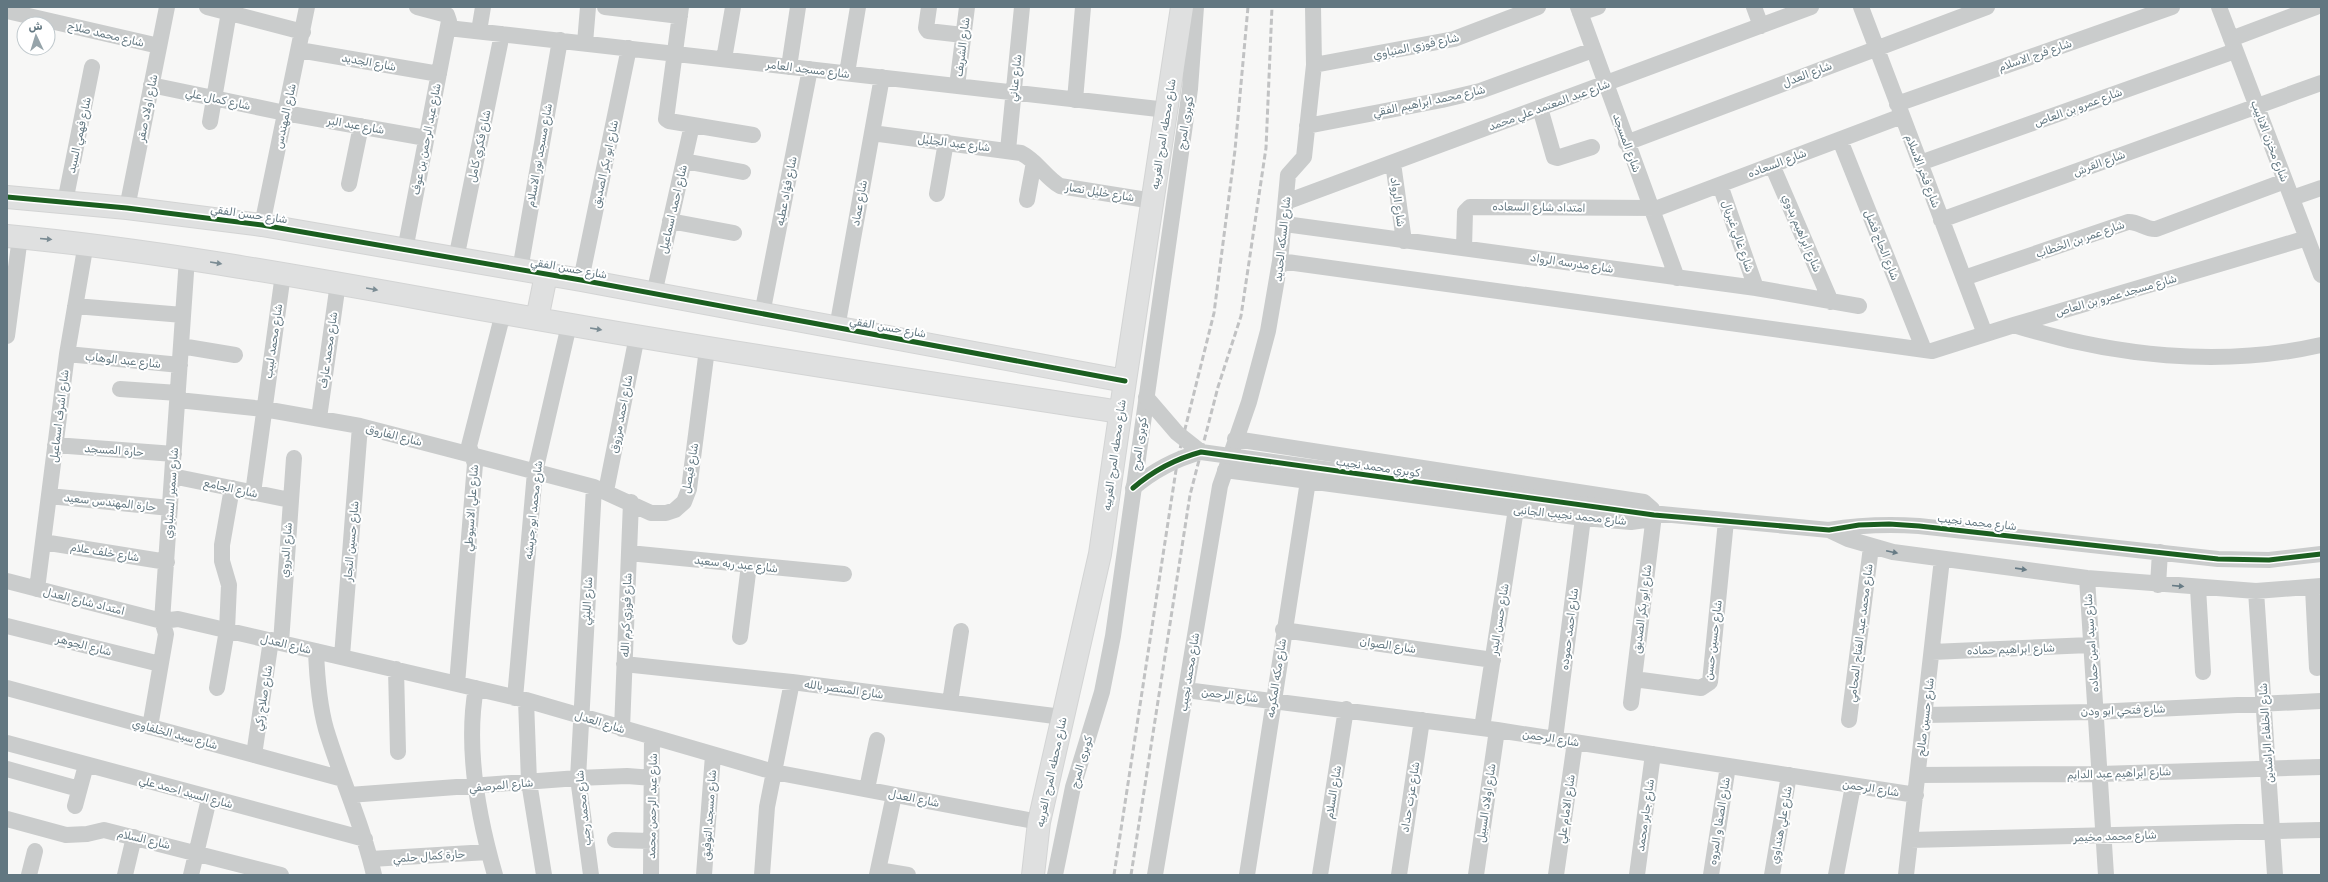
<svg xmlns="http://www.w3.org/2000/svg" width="2328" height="882" viewBox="0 0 2328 882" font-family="Rubik,Vazirmatn,sans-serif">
  <rect width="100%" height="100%" fill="#f7f7f6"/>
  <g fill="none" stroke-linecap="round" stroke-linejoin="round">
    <g stroke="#d3d4d4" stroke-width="24">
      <path id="secondary" d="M7 197 127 208 262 225 581 280 1125 381
        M7 236C197 254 384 293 572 325 754 357 937 384 1120 412
        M537 319 546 275
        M1033 875 1039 822 1100 554 1125 381 1182 7"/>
    </g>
    <path stroke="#cacccc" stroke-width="16" d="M207 7 303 32
      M605 7 680 16
      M681 7 666 119 669 121 753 135
      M929 7 926 28 928 31 963 35
      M1578 7 1677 278
      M1754 7 1761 26
      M1861 7 1985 334
      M2219 7 2321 275
      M7 11 159 46
      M1580 13 1598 7
      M448 28 1167 110
      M479 31 483 7
      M2231 39 2316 7
      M585 43 588 7
      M299 50 439 74
      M724 59 733 7
      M1314 65 1454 39 1538 7
      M789 67 798 7
      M847 73 858 7
      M151 85 285 113 426 138
      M957 86 967 7
      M1075 100 1083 7
      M1897 104 2172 7
      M1540 108 1554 157 1557 158 1592 147
      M210 122 229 12
      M1307 126 1442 100 1480 91 1593 50
      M872 133 1021 153C1037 161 1045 177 1060 186L1153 201
      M1840 140 1924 350
      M1626 143 1987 7
      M1008 150 1022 7
      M684 161 743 172
      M1393 163 1404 241
      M1920 163 2235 51
      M1772 165 1831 302
      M349 184 361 126
      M1720 185 1756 288
      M937 194 946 142
      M2292 198 2321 188
      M1027 200 1034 162
      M65 202 92 67
      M1286 202 1811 7
      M127 208 167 7
      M1941 220 2321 83
      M670 221 734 233
      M1285 224 1756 288 1859 306
      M262 225 307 7
      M1464 248 1465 212 1470 207 1658 208 1902 116
      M405 250 449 21 447 15 417 7
      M456 259 502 34
      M1280 261 1932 351 2014 325 2307 238
      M520 270 560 40
      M1964 278 2128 222C2138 221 2146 230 2156 229L2285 181
      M581 280 629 48
      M654 294 692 125
      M75 306 183 315
      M762 314 810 69
      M2014 325C2112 356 2220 368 2321 345
      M837 328 882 77
      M7 336 20 237
      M181 346 235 355
      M67 354 180 365
      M120 389 178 393
      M178 400 264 409 360 426 594 487 651 513H666L675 510 684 502 689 489 707 349
      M319 418 338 283
      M1235 439 1644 502 1652 509 1654 515 1631 703
      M55 445 174 454
      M1225 470 1583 518 1631 522 1645 520
      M172 476 290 500
      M606 491 637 336
      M253 493 283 274
      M49 496 170 508
      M1630 511 1829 530C1859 525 1888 524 1919 526L2218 559 2269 560 2321 554
      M1829 530 1848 539 1893 552 2087 578 2256 591 2321 586
      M43 542 167 562
      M629 553 844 574
      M2087 578 2106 875
      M7 581 162 621 178 619 526 700 774 772 1039 822
      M2158 585 2160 552
      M2198 588 2203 672
      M2313 588 2317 668
      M37 589 67 354 86 243
      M2256 591 2275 875
      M7 626 160 664
      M1283 630 1493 660
      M740 637 749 565
      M281 643 294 458
      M316 651C317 677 319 704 326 729 341 779 363 825 374 875
      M1932 652 2090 645
      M342 656 360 426
      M624 664 792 682 1062 717
      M396 669 398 752
      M1634 679 1701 688 1710 682 1726 521
      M457 684 475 464 469 446 503 313
      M7 688 343 779
      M217 688 227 630 229 585 222 561V545L232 488
      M476 688C465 749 478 816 495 875
      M1186 690 1497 730 1916 795
      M515 698 535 472 569 325
      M526 700 529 782 544 875
      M950 702 961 631
      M1925 715 2095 712 2321 701
      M1849 720 1871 547
      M150 727 166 634 162 621 187 258
      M1482 728 1516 509
      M622 729 631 502
      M1555 739 1583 518
      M7 743 365 839
      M254 755 271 640
      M7 769 79 789
      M1918 775 2100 774 2321 767
      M867 789 877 740
      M349 795 578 778 627 776 653 778
      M75 806 86 765
      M7 819 66 835 87 834 104 830 281 875
      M615 840 651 841
      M1910 840 2321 830
      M371 859 488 852
      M878 870 908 875
      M29 875 35 851
      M125 875 134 837
      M191 875 209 799
      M591 875 578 778 594 487
      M651 875 652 738
      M704 875 713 755
      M762 875 767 807 792 682
      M877 875 894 795
      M1055 875 1073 787 1102 692 1113 636 1190 89 1196 7
      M1155 875 1220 486 1249 402 1268 331 1280 261 1288 175 1304 157 1314 65 1313 7
      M1247 875 1308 481
      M1320 875 1346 709
      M1399 875 1422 720
      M1476 875 1497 730
      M1556 875 1575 742
      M1637 875 1653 754
      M1711 875 1728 766
      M1772 875 1789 775
      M1836 875 1853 786
      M1906 875 1942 559"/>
    <use href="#secondary" stroke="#dfe0e0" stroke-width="22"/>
    <path stroke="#c1c2c3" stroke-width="3" stroke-dasharray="6 3" stroke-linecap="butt" d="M1114 875 1178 457 1214 313 1235 150 1248 7
      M1131 875 1190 495 1218 387 1241 316 1266 148 1272 7"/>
    <path stroke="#cacccc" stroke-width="16" d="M1146 397 1177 433 1201 452
      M1133 488C1154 470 1175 459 1201 452L1630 511"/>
    <g stroke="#fff" stroke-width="8">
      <path id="cycleway" d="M7 197 127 208 262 225 581 280 1125 381
        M1133 488C1154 470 1175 459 1201 452L1654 515 1829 530 1859 525 1889 524 1919 526 2218 559 2269 560 2321 554"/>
    </g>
    <use href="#cycleway" stroke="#1b5e20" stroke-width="5"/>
  </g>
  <defs><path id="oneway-solid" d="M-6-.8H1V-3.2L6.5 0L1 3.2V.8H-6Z"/></defs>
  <g fill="#7b8c94">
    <use href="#oneway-solid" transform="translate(46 239) rotate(5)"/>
    <use href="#oneway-solid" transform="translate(216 263) rotate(9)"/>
    <use href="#oneway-solid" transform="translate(372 289) rotate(10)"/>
    <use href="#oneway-solid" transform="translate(596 329) rotate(9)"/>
  </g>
  <g fill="#677b85">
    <use href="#oneway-solid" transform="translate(1892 552) rotate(12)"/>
    <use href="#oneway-solid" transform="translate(2021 569) rotate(8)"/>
    <use href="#oneway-solid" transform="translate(2178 586) rotate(5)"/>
  </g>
  <g text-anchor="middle" stroke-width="4" stroke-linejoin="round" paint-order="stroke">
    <g font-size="11" fill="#627781" stroke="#fff">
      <text transform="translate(106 34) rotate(13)" y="4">شارع محمد صلاح</text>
      <text transform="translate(1416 46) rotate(-12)" y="4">شارع فوزي المنياوي</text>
      <text transform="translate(962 47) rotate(-83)" y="4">شارع الشريف</text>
      <text transform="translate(2035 55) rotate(-19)" y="4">شارع فرج الاسلام</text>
      <text transform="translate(369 62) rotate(10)" y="4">شارع الجديد</text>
      <text transform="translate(808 69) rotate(7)" y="4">شارع مسجد العامر</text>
      <text transform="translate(1807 74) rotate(-21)" y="4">شارع العدل</text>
      <text transform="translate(1015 78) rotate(-84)" y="4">شارع عناني</text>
      <text transform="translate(218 99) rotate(12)" y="4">شارع كمال علي</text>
      <text transform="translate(1429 101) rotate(-12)" y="4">شارع محمد ابراهيم الفقي</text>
      <text transform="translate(1549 105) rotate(-20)" y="4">شارع عبد المعتمد علي محمد</text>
      <text transform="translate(2078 107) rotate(-20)" y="4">شارع عمرو بن العاص</text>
      <text transform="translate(147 108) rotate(-79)" y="4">شارع اولاد صقر</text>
      <text transform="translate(285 116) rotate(-78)" y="4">شارع المهندس</text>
      <text transform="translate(1185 123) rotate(-81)" y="4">كوبرى المرج</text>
      <text transform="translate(356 125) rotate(10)" y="4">شارع عبد البر</text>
      <text transform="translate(1163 134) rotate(-81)" y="4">شارع محطه المرج الغربيه</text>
      <text transform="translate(79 135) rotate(-78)" y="4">شارع فهمي السيد</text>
      <text transform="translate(426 139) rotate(-79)" y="4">شارع عبد الرحمن بن عوف</text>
      <text transform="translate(2270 141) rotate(69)" y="4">شارع مخزن الانابيب</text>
      <text transform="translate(954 143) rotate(7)" y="4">شارع عبد الجليل</text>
      <text transform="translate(1627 143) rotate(70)" y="4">شارع المسجد</text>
      <text transform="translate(479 146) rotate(-78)" y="4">شارع فكري كامل</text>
      <text transform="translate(539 155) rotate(-80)" y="4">شارع مسجد نور الاسلام</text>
      <text transform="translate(1777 163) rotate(-21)" y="4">شارع السعاده</text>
      <text transform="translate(2099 163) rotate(-20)" y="4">شارع القرش</text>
      <text transform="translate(605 164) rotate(-78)" y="4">شارع ابو بكر الصديق</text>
      <text transform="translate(1923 171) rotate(69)" y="4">شارع فخر الاسلام</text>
      <text transform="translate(786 191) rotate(-79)" y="4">شارع فؤاد عطيه</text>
      <text transform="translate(1100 192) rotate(9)" y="4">شارع خليل نصار</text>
      <text transform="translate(1398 202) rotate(82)" y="4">شارع الرواد</text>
      <text transform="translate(859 203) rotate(-80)" y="4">شارع عماد</text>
      <text transform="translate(1539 207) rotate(1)" y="4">امتداد شارع السعاده</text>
      <text transform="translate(673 209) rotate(-77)" y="4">شارع احمد اسماعيل</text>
      <text transform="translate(249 214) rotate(8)" y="4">شارع حسن الفقي</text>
      <text transform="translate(1802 233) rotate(67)" y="4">شارع ابراهيم بدوي</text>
      <text transform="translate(1738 236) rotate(71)" y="4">شارع غالي غبريال</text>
      <text transform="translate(1282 239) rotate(-84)" y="4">شارع السكه الحديد</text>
      <text transform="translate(2080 239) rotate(-19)" y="4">شارع عمر بن الخطاب</text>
      <text transform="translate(1882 245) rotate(68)" y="4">شارع الحاج فضل</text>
      <text transform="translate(1572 263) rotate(8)" y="4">شارع مدرسه الرواد</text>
      <text transform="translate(569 268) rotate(10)" y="4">شارع حسن الفقي</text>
      <text transform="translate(2116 295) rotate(-16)" y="4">شارع مسجد عمرو بن العاص</text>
      <text transform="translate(888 327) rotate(10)" y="4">شارع حسن الفقي</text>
      <text transform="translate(273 341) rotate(-82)" y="4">شارع محمد لبيب</text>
      <text transform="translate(328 350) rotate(-82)" y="4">شارع محمد عارف</text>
      <text transform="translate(123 360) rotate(6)" y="4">شارع عبد الوهاب</text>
      <text transform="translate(621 414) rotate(-79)" y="4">شارع احمد مرزوق</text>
      <text transform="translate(59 416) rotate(-83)" y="4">شارع اشرف اسماعيل</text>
      <text transform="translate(394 435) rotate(14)" y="4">شارع الفاروق</text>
      <text transform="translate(1139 444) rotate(-82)" y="4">كوبرى المرج</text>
      <text transform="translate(114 450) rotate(4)" y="4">حارة المسجد</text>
      <text transform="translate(1114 455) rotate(-82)" y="4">شارع محطه المرج الغربيه</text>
      <text transform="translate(1378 467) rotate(8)" y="4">كوبري محمد نجيب</text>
      <text transform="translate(690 468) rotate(-80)" y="4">شارع فيصل</text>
      <text transform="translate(231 488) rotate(12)" y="4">شارع الجامع</text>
      <text transform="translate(171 493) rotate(-86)" y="4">شارع سمير السنباوي</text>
      <text transform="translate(110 502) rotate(6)" y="4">حارة المهندس سعيد</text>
      <text transform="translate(471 508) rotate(-86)" y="4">شارع علي الاسيوطي</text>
      <text transform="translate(533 510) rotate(-84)" y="4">شارع محمد ابو جريشه</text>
      <text transform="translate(1570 515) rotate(6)" y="4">شارع محمد نجيب الجانبى</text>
      <text transform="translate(1977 522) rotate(6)" y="4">شارع محمد نجيب</text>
      <text transform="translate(351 541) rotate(-85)" y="4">شارع حسين النجار</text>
      <text transform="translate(286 550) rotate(-86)" y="4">شارع الدروي</text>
      <text transform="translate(105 552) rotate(9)" y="4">شارع خلف علام</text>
      <text transform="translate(736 564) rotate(6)" y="4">شارع عبد ربه سعيد</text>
      <text transform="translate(84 601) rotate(14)" y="4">امتداد شارع العدل</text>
      <text transform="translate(587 601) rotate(-87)" y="4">شارع الليثي</text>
      <text transform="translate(1642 609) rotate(-83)" y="4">شارع ابو بكر الصديق</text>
      <text transform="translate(626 615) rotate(-88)" y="4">شارع فوزي كرم الله</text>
      <text transform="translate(1499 619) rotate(-81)" y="4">شارع حسن البدر</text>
      <text transform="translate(1569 629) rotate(-83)" y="4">شارع احمد حموده</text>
      <text transform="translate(1860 633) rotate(-83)" y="4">شارع محمد عبد الفتاح المحامي</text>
      <text transform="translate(1713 640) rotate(-83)" y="4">شارع حسين حسن</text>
      <text transform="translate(2091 643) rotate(-94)" y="4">شارع سيد امين حماده</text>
      <text transform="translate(286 644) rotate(13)" y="4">شارع العدل</text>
      <text transform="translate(84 645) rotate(14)" y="4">شارع الجوهر</text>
      <text transform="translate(1388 645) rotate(8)" y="4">شارع الصوان</text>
      <text transform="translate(2011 649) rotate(-2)" y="4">شارع ابراهيم حماده</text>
      <text transform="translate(1189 672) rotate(-81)" y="4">شارع محمد نجيب</text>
      <text transform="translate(1276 678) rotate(-81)" y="4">شارع مكه المكرمه</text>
      <text transform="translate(844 689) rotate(8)" y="4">شارع المنتصر بالله</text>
      <text transform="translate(1230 695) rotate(7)" y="4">شارع الرحمن</text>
      <text transform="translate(263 698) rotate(-81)" y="4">شارع صلاح زكي</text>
      <text transform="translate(2123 710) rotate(-2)" y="4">شارع فتحي ابو ودن</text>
      <text transform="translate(1925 717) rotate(-83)" y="4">شارع حسين صالح</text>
      <text transform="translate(600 722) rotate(17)" y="4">شارع العدل</text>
      <text transform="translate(2266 733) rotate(-94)" y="4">شارع الخلفاء الراشدين</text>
      <text transform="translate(175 734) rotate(15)" y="4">شارع سيد الخلفاوي</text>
      <text transform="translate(1551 738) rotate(9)" y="4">شارع الرحمن</text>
      <text transform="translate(1081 762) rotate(-74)" y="4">كوبرى المرج</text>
      <text transform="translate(1051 772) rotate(-78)" y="4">شارع محطه المرج الغربيه</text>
      <text transform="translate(2119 773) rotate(-2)" y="4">شارع ابراهيم عبد الدايم</text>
      <text transform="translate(501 785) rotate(-5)" y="4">شارع المرصفي</text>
      <text transform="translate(1871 788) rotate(9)" y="4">شارع الرحمن</text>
      <text transform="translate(186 792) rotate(15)" y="4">شارع السيد احمد علي</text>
      <text transform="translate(1333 792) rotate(-81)" y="4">شارع السلام</text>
      <text transform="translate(1410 797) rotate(-81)" y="4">شارع عزت حداد</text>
      <text transform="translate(914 798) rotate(11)" y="4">شارع العدل</text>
      <text transform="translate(1486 803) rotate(-82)" y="4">شارع اولاد السبيل</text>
      <text transform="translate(652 806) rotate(-89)" y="4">شارع عبد الرحمن محمد</text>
      <text transform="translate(583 808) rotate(-96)" y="4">شارع محمد رجب</text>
      <text transform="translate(1566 809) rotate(-82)" y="4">شارع الامام علي</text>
      <text transform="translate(709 815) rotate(-86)" y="4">شارع مسجد التوفيق</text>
      <text transform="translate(1645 815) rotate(-82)" y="4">شارع جابر محمد</text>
      <text transform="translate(1719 821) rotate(-81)" y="4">شارع الصفا و المروه</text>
      <text transform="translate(1781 825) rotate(-80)" y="4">شارع علي هنداوي</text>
      <text transform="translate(2115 836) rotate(-2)" y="4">شارع محمد مخيمر</text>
      <text transform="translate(144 839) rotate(13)" y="4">شارع السلام</text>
      <text transform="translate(429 856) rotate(-4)" y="4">حارة كمال حلمي</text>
    </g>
  </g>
  <rect width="2328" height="882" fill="none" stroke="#627781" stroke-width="16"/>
  <g transform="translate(36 36) rotate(356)"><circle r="19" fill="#ffffff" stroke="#c0c9cd"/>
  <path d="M0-3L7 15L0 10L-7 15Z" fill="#96a4aa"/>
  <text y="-6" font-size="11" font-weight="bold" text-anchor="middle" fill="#627781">ش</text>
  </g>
</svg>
